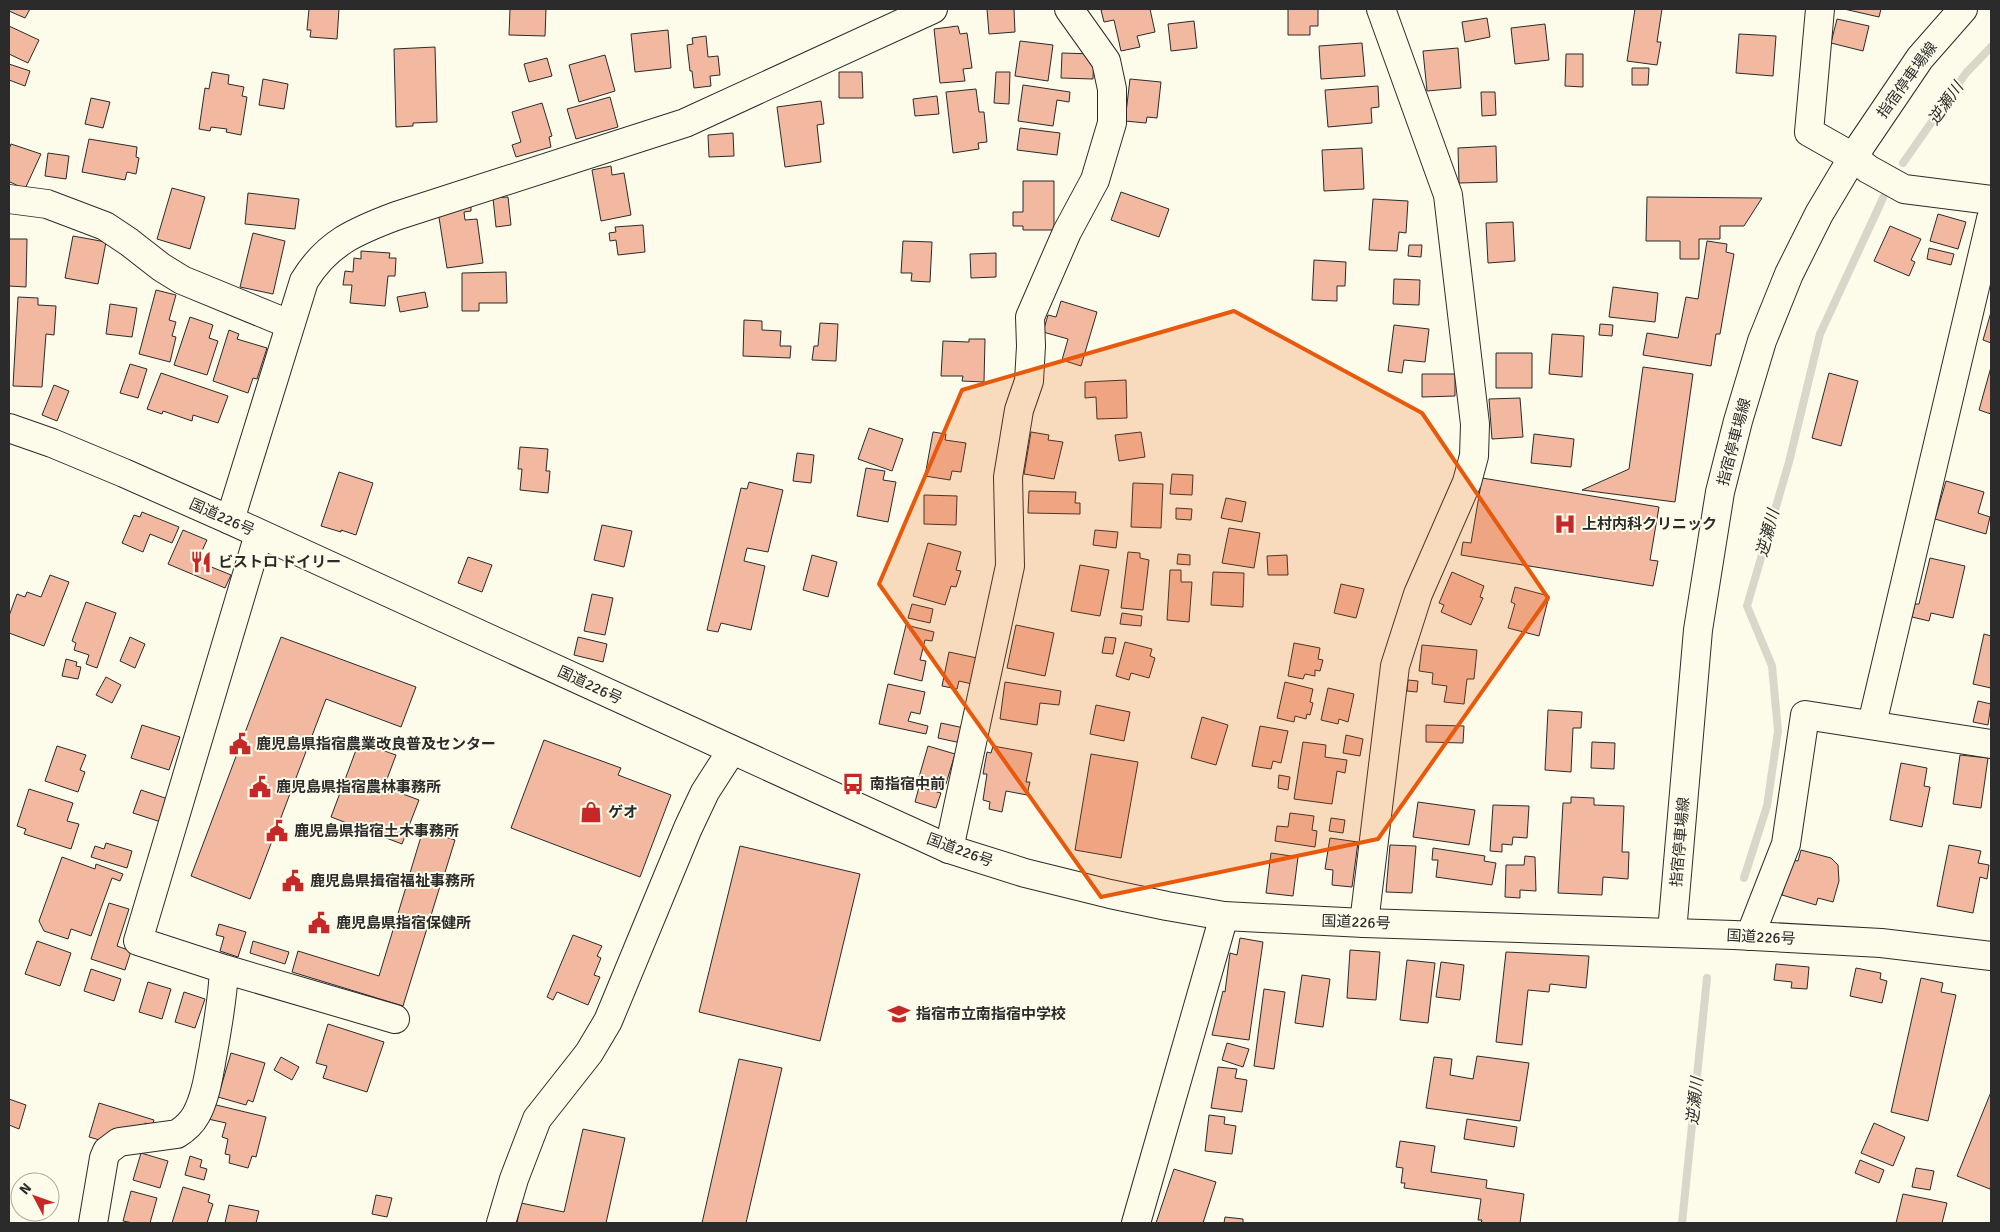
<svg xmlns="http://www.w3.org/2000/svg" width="2000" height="1232" viewBox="0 0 2000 1232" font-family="Signika,'Noto Sans JP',sans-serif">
  <rect width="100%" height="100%" fill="#fdfbea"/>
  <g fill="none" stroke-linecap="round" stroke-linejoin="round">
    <path stroke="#d8d7c9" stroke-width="8" d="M1903 163 1966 73 1991 47
      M1744 878 1767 806 1778 731 1772 666 1747 606 1789 462 1820 334 1883 198
      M1682 1223 1707 978"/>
  </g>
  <path fill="#f2b8a0" stroke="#2b2b2b" d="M9 9H30L25 18 9 11Z
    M309 9H339L337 39 310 37 311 30H307Z
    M510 9H546L545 36 509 35Z
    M987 9H1014L1015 32 989 34Z
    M1105 9H1150L1155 32 1137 36 1140 47 1121 51 1114 20 1104 22 1101 10Z
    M1288 9H1318V26H1310V35H1288Z
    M1635 9H1662L1657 42H1661L1657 65 1627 61Z
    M1844 9H1881L1879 17Z
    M1487 18 1490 37 1465 42 1462 22Z
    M1837 19 1869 26 1863 51 1831 43Z
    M1194 21 1197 48 1171 51 1168 24Z
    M1545 24 1549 60 1515 64 1511 28Z
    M9 26 39 40 28 63 9 54Z
    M958 26 960 34 967 33 972 68 963 69 965 81 940 83 934 29Z
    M668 30 671 68 635 72 631 34Z
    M1739 34 1776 36 1773 76 1736 73Z
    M706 36 708 57 718 56 720 75 710 76 711 86 694 88 692 71H690L687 45 693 44 692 38Z
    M1020 41 1053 45 1048 81 1015 76Z
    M1362 43 1365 76 1321 79 1319 46Z
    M435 47 437 122 413 123V126L396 127 394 49Z
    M1458 48 1461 88 1427 91 1423 51Z
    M1062 53 1094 54 1093 79 1061 78Z
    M1566 54H1583V87L1565 86Z
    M605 55 615 91 579 102 569 65Z
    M547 58 552 76 529 82 524 64Z
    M9 64 30 71 25 86 9 80Z
    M1632 68H1649L1648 85H1632Z
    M212 72 229 75 228 84 244 87 242 96 247 97 241 135 226 132 227 129 211 127 210 131 199 129 205 88 209 89Z
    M839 72H862L863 98H839Z
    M996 72H1010L1009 104 994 103Z
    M263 79 288 84 284 109 259 105Z
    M1130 79 1161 82 1157 118 1147 117 1146 123 1125 121Z
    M1023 85 1070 92 1069 102 1057 100 1053 126 1018 121Z
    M1378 86 1379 107 1371 108 1372 123 1328 127 1325 90Z
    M976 89 979 112H984L987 142 978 143 979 149 953 153 946 92Z
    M1481 92H1495L1496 115 1482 116Z
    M937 96 939 114 915 116 913 99Z
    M610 97 618 127 576 139 567 109Z
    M91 98 110 102 103 128 85 124Z
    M821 101 824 124 817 125 821 162 785 167 777 107Z
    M542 103 552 136 549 137 551 147 516 157 512 145 521 142 512 112Z
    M1020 128 1060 133 1057 155 1017 150Z
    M733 133 734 156 709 157 708 135Z
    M89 139 137 147 136 157 139 158 136 174 127 172 125 180 82 172Z
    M11 144 41 154 25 189 10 182 9 185V149Z
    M1496 146 1497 182 1459 183 1458 148Z
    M1362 148 1364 189 1324 191 1322 150Z
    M48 153 69 156 66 179 45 176Z
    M611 166 612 175 624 173 631 215 601 221 592 170Z
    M1023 181H1054V230H1023V226H1013V212H1023Z
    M172 188 205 197 190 249 157 239Z
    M1121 192 1169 209 1159 237 1111 220Z
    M248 193 299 199 295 229 245 224Z
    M508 197 511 225 496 227 493 198Z
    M1647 197 1762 198 1744 226H1720V239H1699V259H1680V241H1646Z
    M1373 199 1408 201 1406 233 1399 232 1397 251 1369 250Z
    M471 206V211L464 212 465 220 477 219 483 263 447 268 438 211Z
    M1938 214 1966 222 1958 249 1930 241Z
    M1513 222 1515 261 1488 263 1486 223Z
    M643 225 645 252 618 255 616 240 610 241 609 233 616 232 615 227Z
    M1890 226 1921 239 1911 260 1915 262 1909 276 1874 261Z
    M253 233 285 241 273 294 240 287Z
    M73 236 106 242 98 284 65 278Z
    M9 239H27L26 287 9 286Z
    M903 241 932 242 930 282 911 281 912 273H901Z
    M1707 241 1727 244 1726 252 1734 254 1720 334H1716L1711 366 1643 355 1647 333 1678 338 1686 297 1698 299Z
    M1409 245H1422L1421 257 1408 256Z
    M1929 248 1954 254 1951 265 1927 259Z
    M361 251 390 253 389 258H396L395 276H388L385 306 350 303 352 285H343L345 271 353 272 354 258 361 259Z
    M996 253V277L971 278 970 254Z
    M1314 260 1346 262 1345 286H1337V301L1312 300Z
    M506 272 507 303H479V311H462V273Z
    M1394 279 1420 280 1419 305 1393 304Z
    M1613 287 1658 293 1655 322 1609 317Z
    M156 290 176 295 169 320 176 322 172 336 176 337 170 362 139 354Z
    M425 292 428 307 400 312 397 297Z
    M18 297 38 298V305L56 306 54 335 46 334 42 387 13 386Z
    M1061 301 1097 312 1081 366 1062 360 1068 339 1043 332 1048 315 1056 317Z
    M110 304 137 308 132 337 106 334Z
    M1991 312V343L1983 340Z
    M190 317 213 325 209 338 218 341 207 375 174 365Z
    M744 320 762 321V330L781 331 780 346H791L790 358 743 356Z
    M820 323 838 324 836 361 812 360 814 346H818Z
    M1600 324 1613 325 1612 336 1599 335Z
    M1394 325 1429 329 1425 362 1404 360 1402 373 1388 371Z
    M229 330 239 334 237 339 267 348 257 379 253 378 248 393 213 381Z
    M1552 334 1584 336 1582 377 1549 374Z
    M969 339H985L984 382 962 381 963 376H941L943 341 969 342Z
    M1496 353H1532V388H1496Z
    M130 364 147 369 138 398 120 393Z
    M1643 367 1693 374 1675 502 1582 490 1629 469Z
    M1991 367V414L1979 410Z
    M161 373 228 396 218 423 193 415 192 421 163 411 162 414 147 409Z
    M1829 373 1858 381 1841 446 1812 438Z
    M1422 374H1455V396L1422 397Z
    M1126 380 1127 418 1097 419 1096 397 1085 398V382Z
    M54 385 69 391 57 421 42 415Z
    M1520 398 1523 437 1492 439 1489 399Z
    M869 428 903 439 892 471 858 459Z
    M933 432 946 434 945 440 966 443 961 472 952 471 950 480 925 476Z
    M1031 432 1049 435 1048 440 1063 442 1054 479 1024 474Z
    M1141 432 1145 457 1119 461 1115 435Z
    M1534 434 1574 439 1571 467 1531 463Z
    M520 447 548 449 546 471H550L548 493 520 490 522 469H518Z
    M797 453 814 455 811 483 793 481Z
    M866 468 885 471 883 480 896 482 888 522 857 516Z
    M339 472 373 483 356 535 341 530V532L321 526Z
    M1172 474 1193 475 1192 495 1170 494Z
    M1482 478 1659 507 1650 560 1658 561 1653 586 1461 555 1463 542 1471 543Z
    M1946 481 1984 492 1978 513 1990 517 1986 534 1935 519Z
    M749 482 783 490 768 552 747 548 744 561 765 566 751 630 721 623 718 632 707 630 741 488 747 489Z
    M1133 483 1163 484 1161 528 1131 527Z
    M1029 491 1076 492 1075 503H1080V514L1028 513Z
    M924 495 957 496 956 525 924 524Z
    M1226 498 1246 502 1242 522 1221 518Z
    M1176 508 1192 509 1191 520 1176 519Z
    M142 512 179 527 172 543 150 534 143 552 122 543 134 515 140 517Z
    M602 525 632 531 624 567 594 560Z
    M1229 528 1260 533 1254 568 1222 563Z
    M183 530 207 540 201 553 195 551 192 559 231 575 225 588 168 564Z
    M1095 530 1118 532 1116 548 1093 545Z
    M928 543 961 552 956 570 961 571 956 587 951 586 945 605 913 596Z
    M1128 552 1140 553V558L1149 560 1143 610 1121 608Z
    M1178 554 1190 555V565L1177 564Z
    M812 555 837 562 828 597 803 590Z
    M1287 555 1288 575H1268L1267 556Z
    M468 557 492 565 482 592 458 583Z
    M1930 558 1965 566 1953 618 1931 613 1929 621 1912 617 1915 604H1919Z
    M1080 565 1109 570 1100 616 1071 611Z
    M1170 570H1181V582H1192L1189 622 1167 620Z
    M1213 572 1244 573 1243 607 1211 605Z
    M1452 572 1484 586 1480 597 1483 598 1471 625 1441 612 1444 605 1439 603Z
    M50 575 69 582 44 646 9 633V616L17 594 25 597 27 592 41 597Z
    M1341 584 1364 589 1356 618 1334 613Z
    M1515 587 1549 596 1539 636 1508 628 1515 604 1511 602Z
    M592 594 613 598 605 635 584 631Z
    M86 602 116 613 97 668 86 664 89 655 74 650 76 643 72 641Z
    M912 604 933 609 930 623 908 618Z
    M1122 613 1142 616 1141 626 1120 624Z
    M906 625 934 632 932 641 925 640 920 660 926 661 922 681 894 674Z
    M1016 625 1054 633 1045 676 1007 668Z
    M1984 634 1991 636V688L1973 684Z
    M130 637 145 644 135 668 120 661Z
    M281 637 416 687 401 727 326 699 250 899 191 876Z
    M578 637 607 644 603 662 574 655Z
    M1105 637 1116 638 1113 654 1102 653Z
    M1125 642 1152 649 1150 656 1155 658 1149 678 1131 673 1129 680 1116 676Z
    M1294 643 1320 648 1318 659 1323 660 1320 671 1315 670V676L1305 674 1303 679 1288 676Z
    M1422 645 1477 650 1474 679H1467L1464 704 1444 702 1447 686 1432 684 1433 673 1419 671Z
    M949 652 977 658 972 684 959 681 957 689 942 686Z
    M66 659 77 662 76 666 81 667 78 679 62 676Z
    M106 677 121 685 112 703 96 695Z
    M1408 680 1418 681 1417 692 1407 691Z
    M1005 682 1061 691 1059 705 1040 703 1037 725 1000 719Z
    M1285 682 1313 689 1310 702 1313 703 1310 715 1307 714 1306 719 1295 716 1294 722 1277 718Z
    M888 684 925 692 920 714 911 712 908 721 928 726 926 734 879 724Z
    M1328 688 1354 694 1348 722 1339 719 1338 724 1321 720Z
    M1978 701 1991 704 1988 725 1973 722Z
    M1096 705 1130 712 1124 741 1090 734Z
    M1548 710 1582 712 1581 728H1573L1571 772 1545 770Z
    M1202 717 1228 725 1216 765 1191 758Z
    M941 723 964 728 961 743 938 738Z
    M142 725 180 737 169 770 131 758Z
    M1426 725 1464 726 1463 743 1426 742Z
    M1260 726 1288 731 1281 763 1273 761 1271 769 1252 766Z
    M1346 735 1363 739 1360 756 1343 753Z
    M544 740 621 768 618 775 671 795 640 877 511 828Z
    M359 742 396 755 384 787 419 800 402 844 331 817Z
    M1303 742 1326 745 1325 757 1347 760 1345 773 1337 771 1332 804 1294 799Z
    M1592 742 1615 743 1614 769 1591 768Z
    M57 746 86 755 80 770 85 772 78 792 45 781Z
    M928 746 955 754 946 784 919 777Z
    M993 746 1032 753 1026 782H1030L1027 795 1006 791 1002 812 989 809 990 802 983 800 987 774H983L987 752 991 753Z
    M1091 754 1138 762 1121 858 1075 850Z
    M1960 755 1988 758 1981 808 1953 804Z
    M1901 763 1927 768 1924 786 1930 787 1922 827 1890 820Z
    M1279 775 1290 777 1288 790 1278 788Z
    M919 787 941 793 936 808 915 802Z
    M29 789 73 803 67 821 79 824 71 849 24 834 26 829 17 826Z
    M141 790 168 799 161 822 133 813Z
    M1571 797 1594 798V805L1624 806 1622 852H1629L1628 879 1603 877 1602 895 1558 893 1563 803H1571Z
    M1418 802 1475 810 1469 845 1413 837Z
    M1493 805 1529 806 1527 838 1513 837 1512 845 1502 844V852L1490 851Z
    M1290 813 1314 816 1312 830 1317 831 1315 847 1275 841 1277 826 1288 827Z
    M1331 818 1345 820 1343 833 1329 831Z
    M423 830 455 840 442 882 410 873Z
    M1330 838 1358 842 1352 887 1332 885 1333 870 1325 869Z
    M106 843 132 851 127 868 91 857 95 846 104 849Z
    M1390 845 1416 846 1412 893 1386 892Z
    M1949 845 1981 851 1978 863 1989 865 1987 879 1980 877 1973 913 1937 906Z
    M740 846 860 874 820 1041 699 1012Z
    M1433 848 1485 856 1484 861 1496 863 1492 885 1436 877 1438 860H1432Z
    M1801 850 1831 858 1838 865 1839 881 1833 902 1818 898 1816 905 1782 895 1792 860 1798 861Z
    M1271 853 1298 857 1293 896 1266 893Z
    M1525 856 1535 857 1536 891 1520 890V898L1505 897 1506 865H1524Z
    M62 857 95 869 96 864 123 874 120 881 112 878 91 936 71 929 68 939 44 931 39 921Z
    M410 874 441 883 403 1006 292 972 298 951 379 976Z
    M109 903 129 909 117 946 131 951 125 970 91 959Z
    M219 924 246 932 238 957 220 951 224 937 216 935Z
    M573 935 602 946 597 956 601 958 594 975 600 977 588 1005 557 992 553 1000 547 997Z
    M1240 938 1263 942 1249 1040 1212 1035 1223 991 1225 992 1230 953 1237 955Z
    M37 941 71 953 60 986 25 974Z
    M253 941 289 952 285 964 250 953Z
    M1350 950 1380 952 1376 1000 1347 998Z
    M1506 952 1589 956 1586 988 1550 984 1549 992 1528 990 1522 1045 1496 1042Z
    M1407 960 1435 963 1428 1023 1400 1020Z
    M1441 962 1464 965 1460 1000 1436 997Z
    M1776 964 1809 967 1807 989 1791 988 1792 982 1774 980Z
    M1856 968 1881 973 1880 979 1887 981 1882 1003 1850 996Z
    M91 969 121 979 114 1001 84 991Z
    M1302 975 1330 979 1323 1027 1295 1023Z
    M1921 978 1943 983 1941 992 1956 995 1928 1121 1891 1112Z
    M148 982 171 989 162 1019 139 1012Z
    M1264 989 1285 992 1274 1069 1254 1066Z
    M184 992 205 999 195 1028 175 1022Z
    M328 1024 384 1042 367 1092 323 1078 327 1066 316 1063Z
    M1227 1043 1249 1049 1243 1067 1222 1060Z
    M231 1053 265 1063 253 1102 248 1100 246 1105 218 1097Z
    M1477 1056 1529 1063 1520 1121 1426 1108 1434 1057 1452 1059 1450 1075 1473 1079Z
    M281 1057 299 1067 292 1080 274 1070Z
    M739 1059 782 1068 746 1223H702Z
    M1218 1067 1237 1069 1235 1078 1247 1080 1242 1112 1211 1108Z
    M1991 1092V1185L1990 1189 1957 1176Z
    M9 1099 26 1105 19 1129 9 1125Z
    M99 1103 154 1120 152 1126 145 1123 144 1128 103 1141 89 1137Z
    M212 1104 266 1117 256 1157 252 1156 248 1168 229 1163 230 1155 225 1154 228 1139 222 1137 226 1123 208 1119Z
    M1209 1115 1225 1117 1224 1124 1236 1126 1232 1154 1205 1151Z
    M1467 1119 1517 1127 1514 1147 1464 1139Z
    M1874 1123 1905 1137 1893 1166 1861 1153Z
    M583 1129 625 1138 606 1223H517L521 1203 564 1212Z
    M1400 1141 1435 1146 1431 1172 1487 1180 1486 1188 1524 1194 1520 1223H1481L1482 1220H1478L1481 1199 1404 1188 1405 1183H1401L1403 1168 1396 1167Z
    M141 1153 168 1161 160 1188 133 1180Z
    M190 1156 202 1160 200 1167 207 1169 204 1180 185 1175Z
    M1860 1160 1884 1170 1879 1183 1855 1173Z
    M1916 1168 1934 1171 1930 1190 1912 1187Z
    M1174 1169 1216 1182 1203 1223H1156Z
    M183 1187 210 1195 208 1202 213 1204 207 1223H172Z
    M131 1191 157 1198 150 1223H133L123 1221Z
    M1903 1194 1947 1203 1942 1223H1896Z
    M376 1195 392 1198 387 1217 372 1214Z
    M229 1205 259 1211 256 1223H225Z
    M1225 1217 1243 1219V1223H1224Z"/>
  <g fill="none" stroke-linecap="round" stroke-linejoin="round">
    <g stroke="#2b2b2b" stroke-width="30">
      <path id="minor" d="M1820 9 1809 132 1853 157 1868 169 1904 189 1991 200
        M9 199 47 204 105 226 129 242 161 267 182 280 289 324
        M230 520 304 281C327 243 356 231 396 216L685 123 933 9
        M1872 724 1991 219
        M949 849 1010 566 1008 477 1019 410 1029 381 1031 346 1030 317 1067 232 1095 180 1112 123V89L1106 61 1069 9
        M1364 923 1395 666 1418 594 1467 482 1474 456 1475 424 1448 195 1381 9
        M1750 936 1786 844 1805 715 1991 744
        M224 969 395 1019
        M93 1223 104 1158 107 1151 119 1142 177 1134C185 1129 191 1124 196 1115 206 1097 209 1073 213 1052 218 1024 223 997 224 969L138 941 259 534
        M501 1223 514 1179 537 1119 589 1053 608 1021 688 828 705 792 732 750
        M1136 1223 1224 916"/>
    </g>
    <g stroke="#2b2b2b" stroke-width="30">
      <path id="major" d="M1672 932 1698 630 1720 492 1738 421 1762 341 1789 274 1819 214 1853 157 1920 58 1963 9"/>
    </g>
    <g stroke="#2b2b2b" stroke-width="30">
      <path id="highway" d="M9 428 52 443 124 473 230 520 949 849 1025 873 1110 894 1167 906 1224 916 1364 923 1734 935 1881 943 1991 956"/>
    </g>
    <use href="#minor" stroke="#fdfbea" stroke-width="28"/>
    <use href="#major" stroke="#fdfbea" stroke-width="28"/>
    <use href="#highway" stroke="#fdfbea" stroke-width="28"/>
  </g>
  <path fill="#e8590c" fill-opacity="0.2" stroke="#e8590c" stroke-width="4" stroke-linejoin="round" d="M1234 311 1422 413 1548 598 1378 839 1101 897 879 584 962 390Z"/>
  <defs>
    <g id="hospital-bare" transform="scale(1.725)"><path d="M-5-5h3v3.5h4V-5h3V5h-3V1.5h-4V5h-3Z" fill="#c62828" stroke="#fdfbea" stroke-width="2.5" paint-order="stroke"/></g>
    <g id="restaurant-bare" transform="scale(1.725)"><path d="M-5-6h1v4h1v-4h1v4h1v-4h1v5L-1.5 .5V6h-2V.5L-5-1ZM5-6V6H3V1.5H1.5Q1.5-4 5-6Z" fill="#c62828" stroke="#fdfbea" stroke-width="2.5" paint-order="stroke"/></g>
    <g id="civic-bare" transform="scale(1.725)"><path d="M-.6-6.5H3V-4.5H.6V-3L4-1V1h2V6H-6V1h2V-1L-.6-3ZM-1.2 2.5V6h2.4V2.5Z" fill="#c62828" stroke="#fdfbea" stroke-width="2.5" paint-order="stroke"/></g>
    <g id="bus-bare" transform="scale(1.725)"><path d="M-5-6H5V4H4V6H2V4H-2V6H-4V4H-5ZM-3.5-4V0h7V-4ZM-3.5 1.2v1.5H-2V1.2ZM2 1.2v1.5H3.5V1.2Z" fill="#c62828" stroke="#fdfbea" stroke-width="2.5" paint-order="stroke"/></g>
    <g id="shop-bare" transform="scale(1.725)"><path d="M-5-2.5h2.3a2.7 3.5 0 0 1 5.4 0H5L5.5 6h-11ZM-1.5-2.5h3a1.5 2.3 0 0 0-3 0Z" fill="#c62828" stroke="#fdfbea" stroke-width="2.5" paint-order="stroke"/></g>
    <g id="school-bare" transform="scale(1.725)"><path d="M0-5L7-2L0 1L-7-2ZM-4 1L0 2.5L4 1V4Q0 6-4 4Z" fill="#c62828" stroke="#fdfbea" stroke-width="2.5" paint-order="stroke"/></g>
  </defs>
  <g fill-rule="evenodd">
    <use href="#hospital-bare" x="1565" y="524"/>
    <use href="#restaurant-bare" x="201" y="562"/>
    <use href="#civic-bare" x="240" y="744"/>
    <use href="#bus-bare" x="853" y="784"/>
    <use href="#civic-bare" x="260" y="787"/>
    <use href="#shop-bare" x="591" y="812"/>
    <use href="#civic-bare" x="277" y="831"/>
    <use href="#civic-bare" x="293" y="881"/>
    <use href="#civic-bare" x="319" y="923"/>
    <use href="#school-bare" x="899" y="1014"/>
  </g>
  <g text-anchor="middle" stroke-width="4" stroke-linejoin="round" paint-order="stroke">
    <g font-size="15" fill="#2b2b2b" stroke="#fdfbea">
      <text transform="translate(1907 80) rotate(-54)" y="5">指宿停車場線</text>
      <text transform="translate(1734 442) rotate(-75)" y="5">指宿停車場線</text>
      <text transform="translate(222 517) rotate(24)" y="5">国道226号</text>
      <text transform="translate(590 685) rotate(25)" y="5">国道226号</text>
      <text transform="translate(1680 842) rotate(-85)" y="5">指宿停車場線</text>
      <text transform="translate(960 850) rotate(20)" y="5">国道226号</text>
      <text transform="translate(1356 922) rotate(2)" y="5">国道226号</text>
      <text transform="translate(1761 937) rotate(3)" y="5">国道226号</text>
    </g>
    <g font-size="15" font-weight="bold" fill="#2b2b2b" stroke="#fdfbea" text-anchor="start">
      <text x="1582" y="529">上村内科クリニック</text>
      <text x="218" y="567">ビストロ ドイリー</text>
      <text x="256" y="749">鹿児島県指宿農業改良普及センター</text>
      <text x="870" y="789">南指宿中前</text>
      <text x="276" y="792">鹿児島県指宿農林事務所</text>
      <text x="608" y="817">ゲオ</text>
      <text x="294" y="836">鹿児島県指宿土木事務所</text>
      <text x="310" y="886">鹿児島県揖宿福祉事務所</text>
      <text x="336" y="928">鹿児島県指宿保健所</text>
      <text x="916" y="1019">指宿市立南指宿中学校</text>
    </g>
    <g font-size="16" font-style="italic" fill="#2b2b2b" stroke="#fdfbea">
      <text transform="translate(1945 103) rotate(-55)" y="6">逆瀬川</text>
      <text transform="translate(1767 533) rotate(-75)" y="6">逆瀬川</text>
      <text transform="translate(1694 1101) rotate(-84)" y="6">逆瀬川</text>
    </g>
  </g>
  <rect width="2000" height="1232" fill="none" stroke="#2b2b2b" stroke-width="20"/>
  <g transform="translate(35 1197) rotate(311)"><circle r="24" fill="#fdfbea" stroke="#a9a89e"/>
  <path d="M0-4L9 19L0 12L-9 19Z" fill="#c62828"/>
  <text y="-8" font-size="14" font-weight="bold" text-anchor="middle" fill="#2b2b2b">N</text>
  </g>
</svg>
